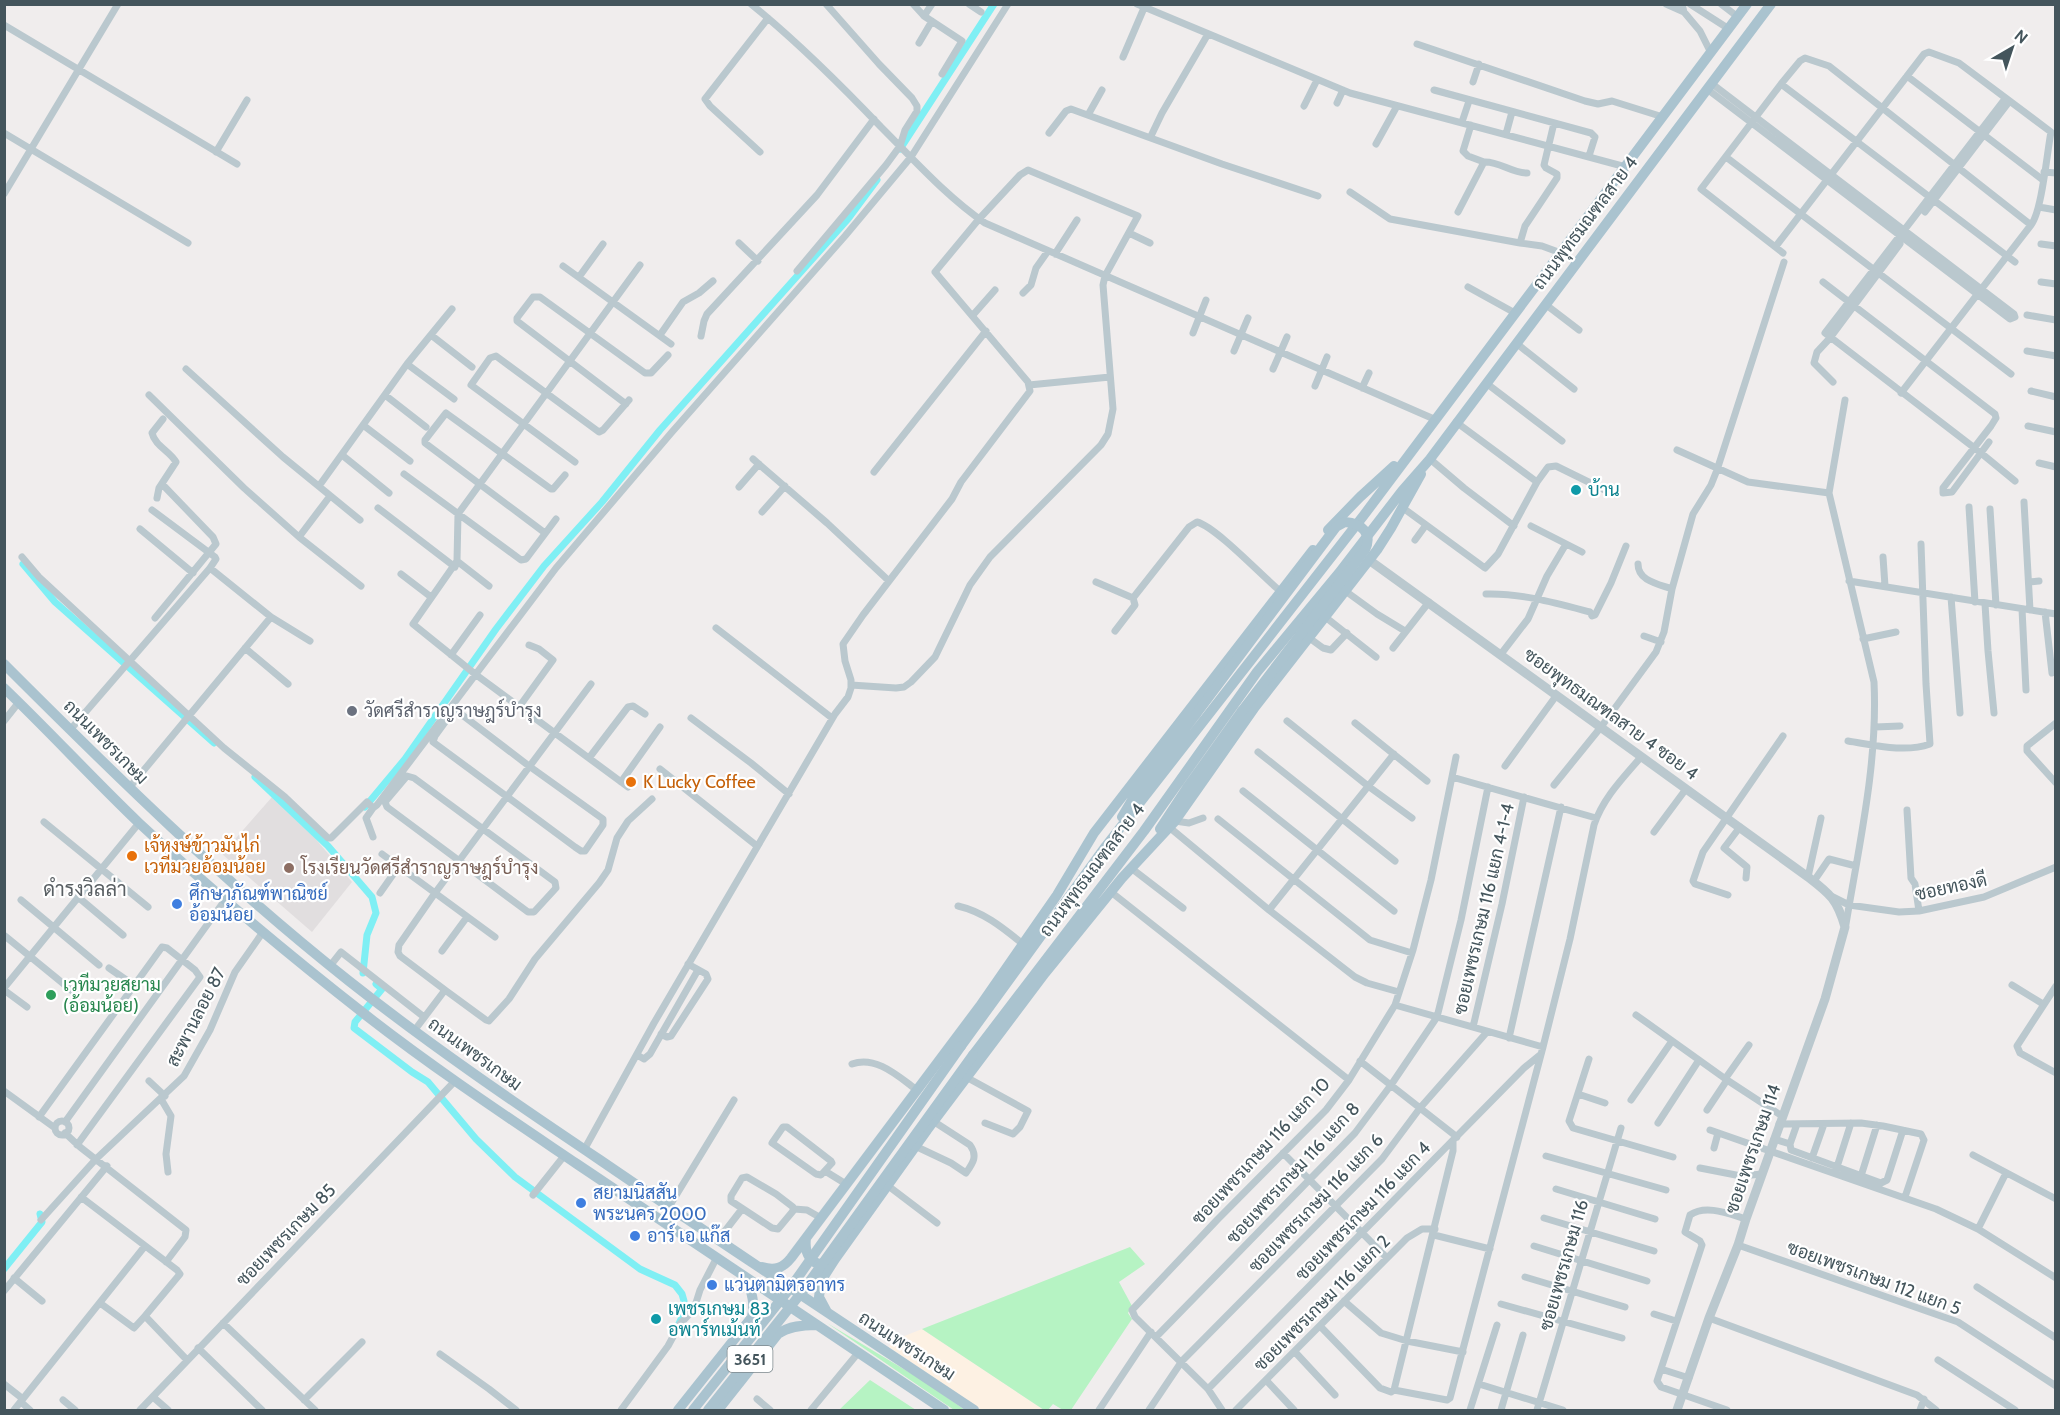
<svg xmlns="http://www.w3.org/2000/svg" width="2060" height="1415" viewBox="0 0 2060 1415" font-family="Cabin,Sarabun,sans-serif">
  <rect width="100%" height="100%" fill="#f0eded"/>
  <path fill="#fdf1e3" d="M922 1329 1044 1410H982L889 1347 892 1341Z"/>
  <path fill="#e1dedf" d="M272 797 314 837 352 882 312 932 222 854Z"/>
  <path fill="#b6f3c3" d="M1130 1247 1145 1264 1119 1282 1132 1306 1128 1313 1132 1319 1071 1410H1063L1053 1404 1048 1410H1044L922 1329Z
    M827 1323 922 1380 965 1410H954Z
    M870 1380 916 1410H839Z"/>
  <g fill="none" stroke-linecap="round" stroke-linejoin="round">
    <path stroke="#7feff4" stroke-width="7" d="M900 149 994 4
      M23 564 55 602 214 743
      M255 777 328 846 372 897 376 913 367 935 363 973
      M365 807 405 759 496 629 544 566 602 502 660 430 848 219 877 180
      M376 984 382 989 355 1022 354 1028 412 1072 428 1082 476 1139 515 1177 640 1269 675 1285 682 1294 684 1301 682 1317 678 1326
      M4 1269 42 1222 40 1214"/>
    <path stroke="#bac8ce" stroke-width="7" d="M751 4C798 42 840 84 881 127 914 160 947 197 985 223L1434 419
      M913 4 924 16 962 41 942 74
      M969 4 981 12
      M1137 4 1350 93 1626 167
      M1666 4 1684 12
      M1682 4 1684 12 1700 31 1711 53
      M1690 4 1729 29
      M1721 4 1738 17
      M924 16 932 4
      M4 25 237 164
      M919 43 932 21
      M1417 44 1585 101 1598 104 1612 101 1663 117
      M1123 57 1144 8
      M1907 76 2043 180
      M1473 82 1479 64
      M1781 84 2015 262
      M1707 89 2010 319 2015 317 2014 314 1711 83
      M1434 90 1591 133 1595 137 1589 156
      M2005 99 1825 333 1981 453 2015 481
      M1337 103 1343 90
      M1304 106 1317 80
      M1088 115 1102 90
      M1462 122 1469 101
      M1554 123 1544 165 1546 168 1557 174V178L1525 226 1520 243 1542 246 1561 253
      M4 133 188 243
      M1049 133 1066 111 1071 109 1222 164 1318 196
      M1506 134 1512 112
      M1151 136 1162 113 1208 34
      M1376 144 1397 106
      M216 152 247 100
      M760 152 710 106 705 99 768 18
      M1726 157 2011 374
      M1484 162C1499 161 1511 173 1527 173
      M2044 172 2056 173
      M1350 192 1390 219 1520 243
      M4 194 118 4
      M2039 207 2056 210
      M1458 212 1484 162 1468 156 1463 151 1471 125
      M1925 212 2009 102
      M1129 233 1150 243
      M739 243 758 261
      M2041 244 2056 246
      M1776 246 1924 54 1929 52 1959 63 2051 132C2047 152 2042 211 2031 225
      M1783 253 1701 189 1781 84 1800 61 1805 58 1829 66 2031 225 1901 393
      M1055 254 1077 220
      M563 266 671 344
      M797 271 886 165 900 146 905 130 917 111V106L912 98 879 64 826 4
      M579 277 603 244
      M1823 282 1995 414 1996 418 1991 426 1943 488V493L1952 492 1989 442
      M2041 282 2056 284
      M1468 287 1515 313
      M1023 293 1031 285 1036 268 1048 251
      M1545 304 1579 330
      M973 315 995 290
      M2027 315 2056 320
      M1193 333 1206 300
      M431 335 472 367
      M660 335 683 302 699 293 713 281
      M701 336 704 321 707 314 817 195 874 119
      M1516 343 1574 389
      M1234 351 1248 318
      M2027 351 2056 356
      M407 364 454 399
      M186 369 283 457 360 520
      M1273 369 1287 337
      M1833 382 1814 363 1817 352 1830 338 1900 244
      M1486 383 1562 441
      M1029 385 1110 377
      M1315 386 1327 357
      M1362 388 1369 373
      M2031 391 2056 397
      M149 395 244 488 299 537 361 586
      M385 395 426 427
      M1845 400 1829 493 1874 682C1878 763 1859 845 1846 924
      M626 404 517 321V318L533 297H540L645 373H651L668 355
      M1456 422 1537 482 1548 467 1556 466 1613 494
      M363 425 410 461
      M2028 426 2056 432
      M1677 450 1748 482 1829 493
      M342 455 389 493
      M753 459 827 523 889 581
      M1430 459 1464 488 1514 526
      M575 462 471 385 490 358 496 356 599 432 603 430 629 400
      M2039 463 2056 467
      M874 472 986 331
      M404 474 521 560 526 559 556 519
      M319 486 407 364 452 309
      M739 487 759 464
      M157 498 159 488 176 462C170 451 155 446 152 433L163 419
      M2024 502 2030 610
      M1969 507 1975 602
      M378 508 455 567
      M1403 508 1485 568 1498 554 1537 482
      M1990 509 1996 605
      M152 510 215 557 216 559 210 568 271 617 310 641
      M762 512 785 486
      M1531 526 1582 552
      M140 529 193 573
      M545 533 425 443V440L446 413 551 489H553L565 475
      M299 537 330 496
      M1415 540 1426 525
      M22 557 39 577 224 748 285 797 328 838H331L367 802 373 808 377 805 556 568 672 432 845 236 911 157 1008 4
      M1883 557 1885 586
      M457 561 489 586
      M1638 564C1638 581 1658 584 1672 589
      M401 574 431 597
      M1849 581 2056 614
      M1096 582 1133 598 1189 527 1197 522C1216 527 1262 576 1280 591
      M2029 582 2039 581
      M1344 590 1377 614 1405 631
      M1486 594C1521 593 1556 603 1590 612L1592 616 1595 615 1611 583 1626 546
      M1951 597 1960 713
      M1985 604 1988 651 1994 713
      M2022 609 2026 690
      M2045 612 2052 673
      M1324 616 1376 657
      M155 618 216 544 213 537 162 484
      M716 628 832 718
      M1115 631 1135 605 1133 598
      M1644 636 1661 642
      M1308 637 1323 648 1331 650 1347 633
      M1863 639 1896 632
      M245 648 288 684
      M1393 648 1429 602
      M1501 654 1528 619 1547 576 1566 544
      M451 655 480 615
      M519 707 553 660 539 649 529 645
      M454 710 457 711 529 766 603 819V825L585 851H581L575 847 433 742 435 736Z
      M691 718 751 763 789 794
      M4 721 19 702
      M1287 721 1368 786 1412 818
      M1355 723 1427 781
      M2056 723 2027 746V751L2056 783
      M1875 727 1900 726
      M70 730 210 568
      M1848 741C1874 745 1905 753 1930 744L1926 684 1921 544
      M1258 752 1395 861
      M589 758 628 707 633 706 645 714
      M1505 766 1556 696
      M660 769 757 846
      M407 776 414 778 555 882 556 888 534 912H528L387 807 385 802Z
      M1452 777 1596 818
      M621 782 660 727
      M1554 785 1601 727 1656 652 1664 632 1672 589 1693 514 1711 485 1717 470 1784 262
      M628 787 475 674 413 624 457 561 458 514 640 265
      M129 788 271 617
      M1243 791 1394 911
      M1907 810 1911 878 1915 884 1919 911
      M1218 819 1370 940 1412 953
      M1175 821 1189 823 1203 818
      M44 822 148 907
      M1169 827 1269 910 1355 977 1367 983 1399 992
      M1740 827 1724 848 1747 867 1746 878
      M1654 832 1686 789
      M373 837 366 818 373 808
      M382 854 495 937
      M1131 868 1183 908
      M1808 877 1821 818
      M1814 881 1829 859 1856 866
      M1111 892 1349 1080
      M380 893 399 866
      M1728 895 1695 884 1693 881 1703 852 1783 736
      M78 897 123 935
      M1833 897 1849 905 1899 912 1919 911 1984 897 2056 867
      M21 900 99 965
      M958 906C984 912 1003 928 1023 944
      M1269 910 1394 754
      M5 936 76 994
      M442 951 467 917
      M330 966 341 952 424 1017
      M109 968 135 986
      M2012 985 2043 1004
      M2056 986 2017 1046 2020 1053 2056 1073
      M4 988 139 823
      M4 990 27 1007
      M445 990 486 1020 489 1021 509 999 535 959 599 883 608 870 617 838 628 821 652 799
      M1395 1005 1543 1047
      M1636 1015 1727 1080
      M1473 1027 1502 904 1524 797
      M414 1031 445 990 400 956 398 952 399 945 435 893 591 684
      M661 1034 667 1037 671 1036 708 979 706 974 688 964
      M1509 1038 1561 807
      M637 1055 644 1059 650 1054 698 970
      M1589 1059 1569 1121 1573 1128 1673 1157
      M1360 1061 1457 1137
      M852 1064C876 1055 899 1077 917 1090
      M966 1077 1028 1111 1020 1127 1013 1134 985 1123
      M1725 1079 1749 1045
      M149 1081 165 1096
      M4 1091 55 1128
      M1578 1094 1605 1103
      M161 1099 171 1116 166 1154 168 1172
      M1631 1100 1672 1041
      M1707 1110 1727 1080 1782 1116
      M39 1117 162 947 167 948 195 970 200 977 77 1145
      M55 1128a7 7 0 1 1 14 0a7 7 0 1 1-14 0Z
      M65 1122 225 900
      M1658 1123 1699 1060
      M1779 1124 1861 1123 1883 1126 1921 1134 1924 1140 1905 1197
      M1797 1124 1790 1144 1791 1150 1881 1183 1887 1180 1903 1130
      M783 1127H787L831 1161 832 1163 821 1175 816 1174 772 1143Z
      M1710 1130 1936 1209 1978 1229 2056 1278
      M65 1133 80 1147 186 1230 185 1237 166 1262
      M1774 1139 1790 1144
      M915 1146 951 1163 966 1173C973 1163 978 1156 970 1145L933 1121
      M1714 1148 1718 1133
      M584 1150 654 1023 835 714 848 697 851 688V680L845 661 843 644 863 615 952 499 961 482 1030 391 1028 382 935 272 979 219 1020 175 1028 170 1138 216 1105 276 1103 285 1113 409 1108 434 1101 445 990 557 970 585 935 657 911 682 904 687 896 688 851 685
      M1283 1153 1387 1258
      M1973 1155 2056 1199
      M1546 1156 1666 1190
      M1812 1158 1824 1124
      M1700 1168 1741 1176 1762 1174
      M1836 1170 1851 1123
      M825 1171 846 1184
      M1861 1176 1877 1125
      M747 1177 776 1194 793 1207V1211L778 1229 772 1228 731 1201V1196L742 1178Z
      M887 1185 937 1223
      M1556 1189 1655 1219
      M533 1195 564 1156
      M81 1197 177 1270 180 1274 145 1316 134 1328 100 1303
      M669 1207 734 1100
      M794 1209 807 1210 821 1218
      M1544 1218 1654 1251
      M41 1220 96 1159 184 1076 210 1030 235 972 263 932
      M1978 1229 2006 1173
      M1434 1235 1490 1249
      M718 1240 742 1209
      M1738 1245 1958 1322 2056 1386
      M1534 1246 1647 1281
      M1525 1277 1625 1307
      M14 1278 42 1301
      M1977 1287 2056 1338
      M4 1291 107 1166
      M1344 1301 1381 1333 1407 1341 1463 1352
      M1501 1304 1622 1338
      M1654 1314 1676 1321
      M145 1316 187 1360
      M1709 1318 1917 1395 1936 1410
      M223 1323 315 1410
      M1320 1326 1380 1388 1391 1392 1394 1390 1447 1400 1450 1398 1543 1047 1570 939 1594 825C1603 798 1623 778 1641 757
      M1156 1337 1355 1133 1391 1085 1437 1017 1461 920 1488 787
      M198 1348 262 1410
      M1295 1352 1335 1395
      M440 1354 489 1389 516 1410
      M1938 1360 2015 1410
      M1661 1369 1689 1378
      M1266 1380 1294 1410
      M4 1384 23 1399
      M1479 1384 1563 1410
      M1208 1389 1524 1068 1540 1055
      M1394 1390 1453 1151V1141
      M153 1397 168 1410
      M757 1399 770 1410
      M63 1400 75 1410
      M304 1400 362 1342
      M21 1402 30 1410
      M14 1410 145 1246
      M140 1410 455 1081
      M621 1410 668 1346 680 1324 694 1309 700 1290 716 1259
      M811 1410 858 1353
      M1099 1410 1151 1332
      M1149 1410 1182 1361 1382 1159 1420 1108 1487 1032
      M1222 1410 1208 1389 1135 1317 1132 1310 1217 1220 1326 1110 1349 1080 1395 1005 1413 950 1431 880 1456 757
      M1236 1410 1407 1238 1422 1229H1435
      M1470 1410 1497 1325
      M1501 1410 1523 1335
      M1537 1410 1621 1128
      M1727 1410 1661 1387 1657 1381 1702 1245 1700 1241 1685 1232 1690 1215C1706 1204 1729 1214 1746 1219
      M1920 1410 1924 1399"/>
    <path stroke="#bac8ce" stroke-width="9" d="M1369 560 1808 877C1830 894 1837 899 1845 927L1825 999 1746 1219 1738 1245 1709 1318 1677 1410"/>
    <path stroke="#aac3cf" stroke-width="10" d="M1328 530 1360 497 1394 466
      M4 664C115 775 226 884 349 981 430 1045 515 1103 600 1160 724 1245 850 1327 974 1410
      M4 688C50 732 93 779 139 823 212 891 289 955 367 1016 435 1069 506 1116 577 1164 699 1247 822 1328 944 1410
      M1122 817 1138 790 1196 714
      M1160 829 1187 788 1242 711
      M961 1046 1106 846 1364 515 1747 4
      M973 1055 1144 831 1257 672 1339 573 1402 491 1430 459 1771 4
      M806 1238C804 1253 811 1268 829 1263
      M762 1267C775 1271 783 1268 791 1258L980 1006 1057 895 1094 833 1313 550
      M827 1312 819 1297 821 1281 835 1259 927 1130 1045 973 1122 878 1175 821 1255 707 1377 550 1391 528 1421 474
      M678 1410 752 1317C755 1303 752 1293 747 1280
      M718 1410 778 1334C789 1326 803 1325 817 1325"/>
    <path stroke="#aac3cf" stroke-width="10" d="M1196 714 1336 527 1345 522C1361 523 1373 533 1365 550L1242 711
      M693 1410 791 1287 961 1046
      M708 1410 802 1292 973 1055"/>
  </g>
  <g fill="#0f9aa8" stroke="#fff" stroke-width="2">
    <circle cx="1576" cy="490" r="6"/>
    <circle cx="656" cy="1319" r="6"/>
  </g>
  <circle fill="#6b7280" stroke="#fff" stroke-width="2" cx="352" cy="711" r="6"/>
  <g fill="#e8710a" stroke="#fff" stroke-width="2">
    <circle cx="631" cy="782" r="6"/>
    <circle cx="132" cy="856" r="6"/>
  </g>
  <circle fill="#8d6e63" stroke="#fff" stroke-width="2" cx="289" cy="868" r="6"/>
  <g fill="#3f7fe0" stroke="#fff" stroke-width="2">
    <circle cx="177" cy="904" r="6"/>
    <circle cx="581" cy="1203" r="6"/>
    <circle cx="635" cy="1236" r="6"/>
    <circle cx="712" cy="1285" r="6"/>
  </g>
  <circle fill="#2e9e5b" stroke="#fff" stroke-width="2" cx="51" cy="995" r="6"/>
  <g text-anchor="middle" stroke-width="4.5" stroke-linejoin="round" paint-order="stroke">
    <rect fill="#fff" stroke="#7c888d" stroke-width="1.5" x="727.5" y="1346" width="45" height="26" rx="4.5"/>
    <g font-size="16" font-weight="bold" fill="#44555c">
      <text x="750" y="1365">3651</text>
    </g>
    <g font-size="18" fill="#44555c" stroke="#fff">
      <text transform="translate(1585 223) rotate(-53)" y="6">ถนนพุทธมณฑลสาย 4</text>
      <text transform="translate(1611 714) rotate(36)" y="6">ซอยพุทธมณฑลสาย 4 ซอย 4</text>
      <text transform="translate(106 742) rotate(45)" y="6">ถนนเพชรเกษม</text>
      <text transform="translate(1092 870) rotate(-53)" y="6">ถนนพุทธมณฑลสาย 4</text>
      <text transform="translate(1951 887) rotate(-12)" y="6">ซอยทองดี</text>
      <text transform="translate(1484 909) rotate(-77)" y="6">ซอยเพชรเกษม 116 แยก 4-1-4</text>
      <text transform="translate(196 1017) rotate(-63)" y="6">สะพานลอย 87</text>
      <text transform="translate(475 1054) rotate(36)" y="6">ถนนเพชรเกษม</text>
      <text transform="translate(1753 1149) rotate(-71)" y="6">ซอยเพชรเกษม 114</text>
      <text transform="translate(1261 1151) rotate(-47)" y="6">ซอยเพชรเกษม 116 แยก 10</text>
      <text transform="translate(1293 1173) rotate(-47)" y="6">ซอยเพชรเกษม 116 แยก 8</text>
      <text transform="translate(1316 1203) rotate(-46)" y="6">ซอยเพชรเกษม 116 แยก 6</text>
      <text transform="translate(1363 1211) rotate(-46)" y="6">ซอยเพชรเกษม 116 แยก 4</text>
      <text transform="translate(286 1235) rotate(-46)" y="6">ซอยเพชรเกษม 85</text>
      <text transform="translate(1564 1265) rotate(-74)" y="6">ซอยเพชรเกษม 116</text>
      <text transform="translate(1874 1278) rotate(20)" y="6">ซอยเพชรเกษม 112 แยก 5</text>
      <text transform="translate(1322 1303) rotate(-45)" y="6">ซอยเพชรเกษม 116 แยก 2</text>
      <text transform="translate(907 1346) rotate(33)" y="6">ถนนเพชรเกษม</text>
    </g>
    <g font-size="18" fill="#0d838f" stroke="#fff" text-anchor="start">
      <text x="1588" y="496">บ้าน</text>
      <text x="668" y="1315">เพชรเกษม 83<tspan x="668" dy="21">อพาร์ทเม้นท์</tspan></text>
    </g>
    <g font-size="18" fill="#5b616d" stroke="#fff" text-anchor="start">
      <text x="364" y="717">วัดศรีสําราญราษฎร์บํารุง</text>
    </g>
    <g font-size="18" fill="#c56008" stroke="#fff" text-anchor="start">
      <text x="643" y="788">K Lucky Coffee</text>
      <text x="144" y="852">เจ้หงษ์ข้าวมันไก่<tspan x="144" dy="21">เวทีมวยอ้อมน้อย</tspan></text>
    </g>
    <g font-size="18" fill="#785e54" stroke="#fff" text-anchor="start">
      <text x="301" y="874">โรงเรียนวัดศรีสําราญราษฎร์บํารุง</text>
    </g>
    <g font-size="18" fill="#366cbe" stroke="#fff" text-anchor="start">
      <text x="189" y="900">ศึกษาภัณฑ์พาณิชย์<tspan x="189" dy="21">อ้อมน้อย</tspan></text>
      <text x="593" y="1199">สยามนิสสัน<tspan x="593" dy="21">พระนคร 2000</tspan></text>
      <text x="647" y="1242">อาร์ เอ แก๊ส</text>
      <text x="724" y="1291">แว่นตามิตรอาทร</text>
    </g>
    <g font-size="18" fill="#27864d" stroke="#fff" text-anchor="start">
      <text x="63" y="991">เวทีมวยสยาม<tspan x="63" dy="21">(อ้อมน้อย)</tspan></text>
    </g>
    <g font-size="20" fill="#595f63" stroke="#fff">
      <text x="85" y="896">ดำรงวิลล่า</text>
    </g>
  </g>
  <rect width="2060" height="1415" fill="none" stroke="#44555c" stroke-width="12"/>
  <g transform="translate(2012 48) rotate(39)" stroke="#ffffff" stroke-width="4.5" paint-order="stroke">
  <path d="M0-4.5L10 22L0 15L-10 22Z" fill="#44555c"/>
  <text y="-9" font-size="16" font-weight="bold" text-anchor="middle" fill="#44555c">N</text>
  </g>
</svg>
